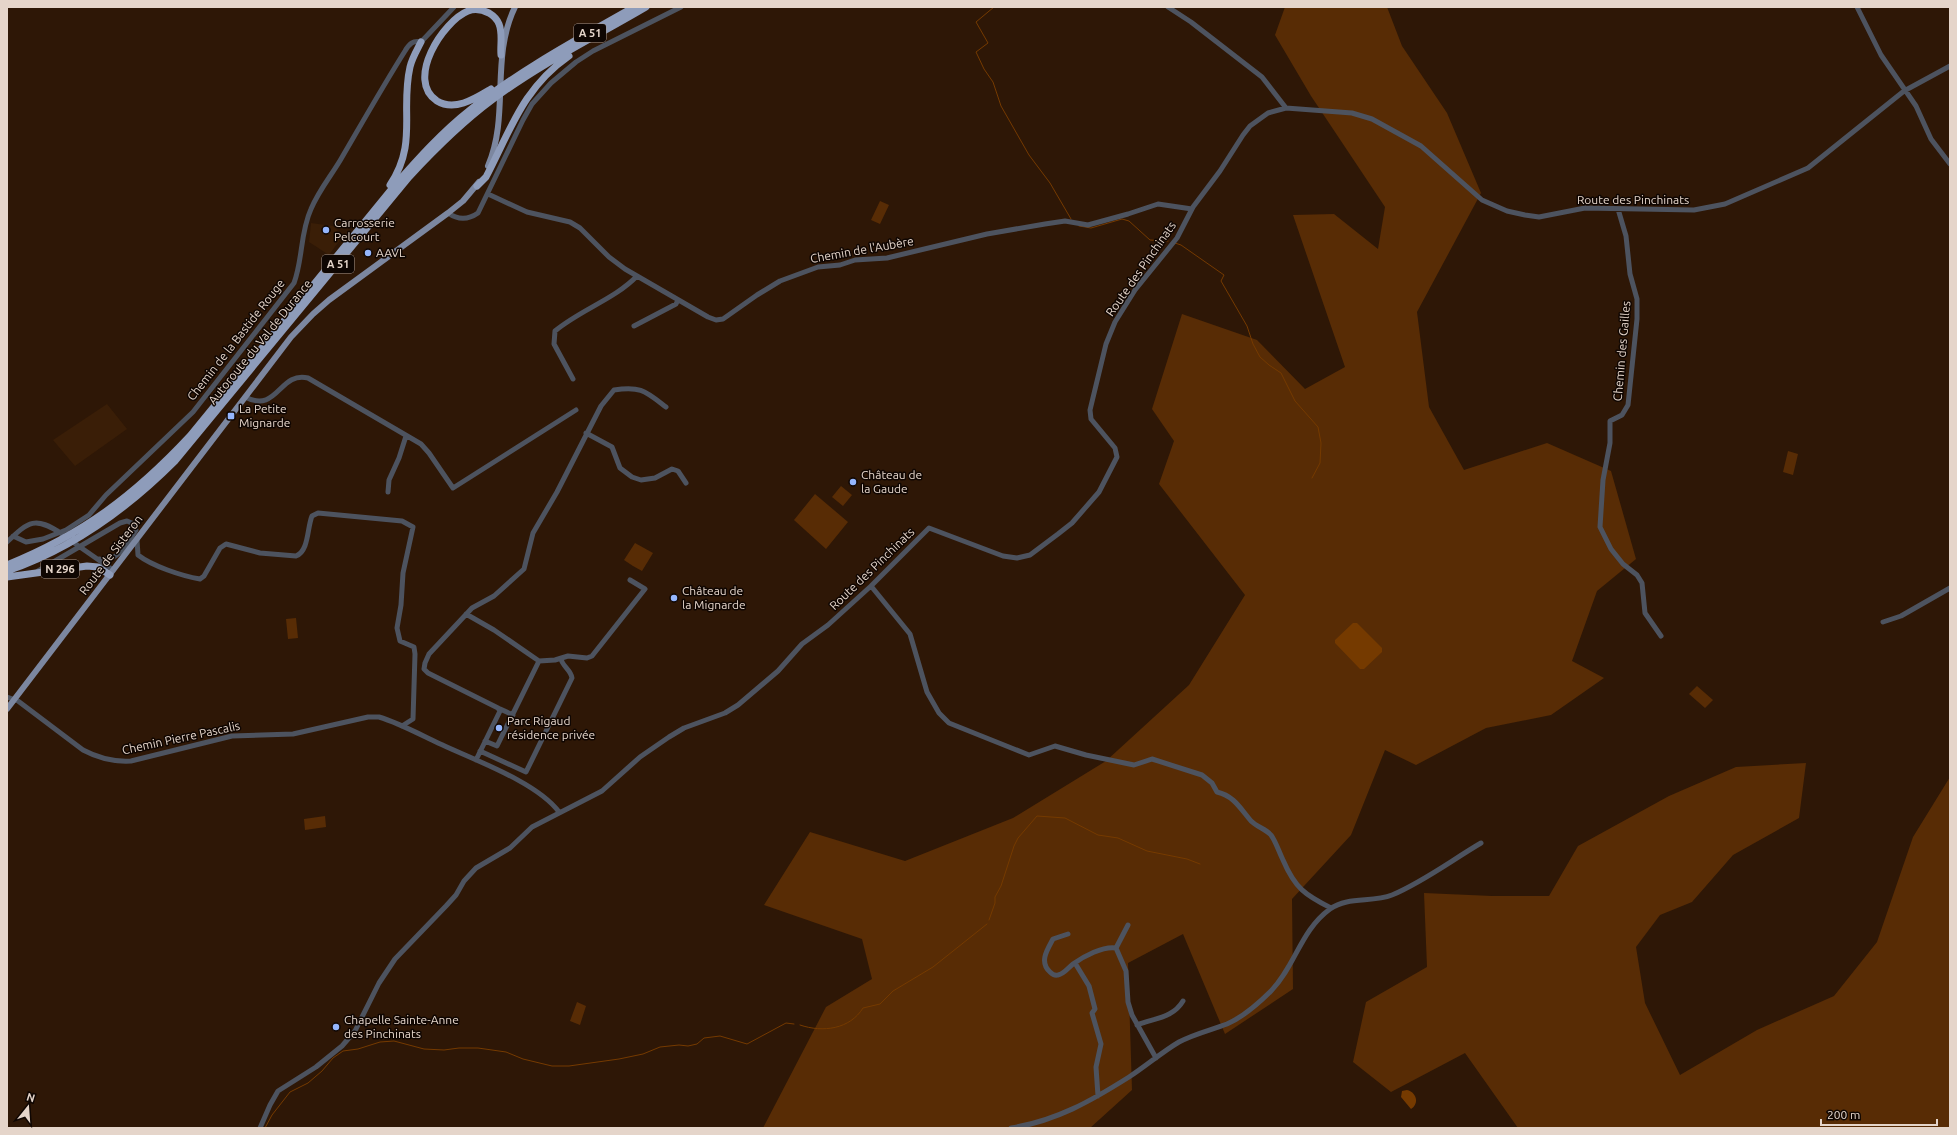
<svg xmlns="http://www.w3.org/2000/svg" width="1957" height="1135" viewBox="0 0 1957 1135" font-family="Ubuntu,sans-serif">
  <rect width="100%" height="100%" fill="#2e1706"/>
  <path fill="#3a1e07" d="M311 223 333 226 343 236 329 255 309 242Z
    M107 404 127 429 75 466 53 440Z"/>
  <path fill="#582c05" d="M1285 7H1387L1402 46 1447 113 1481 193 1417 312 1429 407 1464 470 1547 443 1611 471 1636 559 1597 591 1572 661 1604 678 1551 715 1486 728 1416 765 1385 750 1351 835 1292 899 1293 989 1225 1034 1183 934 1128 963 1132 1090 1090 1128H763L826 1007 872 979 862 939 764 905 810 832 905 861 1013 818 1106 761 1189 685 1245 595 1159 484 1174 441 1152 409 1182 314 1257 340 1305 389 1345 367 1293 215 1334 214 1378 249 1385 207 1311 96 1275 35Z
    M880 201 889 205 880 224 871 220Z
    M1788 451 1798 454 1793 475 1783 472Z
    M841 486 852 495 843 506 832 497Z
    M815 494 848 522 826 549 794 520Z
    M635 543 644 548 633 566 624 560Z
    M644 548 653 553 642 571 633 566Z
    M296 618 298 638 288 639 286 619Z
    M1697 686 1713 700 1705 708 1689 694Z
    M1806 763 1799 818 1733 855 1692 902 1660 915 1636 947 1645 1003 1680 1075 1757 1030 1834 996 1877 942 1913 837 1950 777V1128H1518L1465 1053 1391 1092 1353 1062 1366 1002 1427 967 1424 893 1492 896H1549L1578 846 1669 796 1736 767Z
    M325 816 326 827 305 830 304 819Z
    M577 1002 586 1006 580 1025 570 1021Z"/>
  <path fill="#753a00" d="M1353 623H1357L1382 648V652L1364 669H1360L1335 643V640Z
    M1407 1090C1416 1092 1420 1103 1411 1109L1401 1097 1402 1091Z"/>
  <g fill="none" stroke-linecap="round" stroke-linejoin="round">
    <path stroke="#753a00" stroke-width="1" d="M994 7 976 22 988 43 976 52 984 69 993 82 1001 106 1029 155 1050 183 1071 219
      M1079 226 1091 228 1122 219 1129 221 1150 240 1168 241
      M1175 243 1181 245 1224 275 1221 281 1247 326 1253 344 1260 357 1269 365 1281 373 1295 401 1318 427 1321 443 1320 463 1312 478
      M989 920 995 903V897L1001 886 1014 846 1018 838 1037 816 1065 818 1098 835 1118 838 1147 851 1187 859 1200 864
      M800 1025C823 1033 850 1029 863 1008L880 1004 893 991 933 967 987 924
      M265 1128 272 1115 290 1092 308 1083 322 1071 333 1058 343 1051 358 1049 380 1042 394 1041 424 1049 444 1050 459 1048H478L506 1052 523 1059 552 1066H569L619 1059 643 1054 660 1047 679 1045 688 1046 697 1044 704 1038 720 1036 747 1044 786 1023 794 1024"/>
    <path stroke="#4d535f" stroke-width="5" d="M1168 7 1191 22 1262 77 1286 108
      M1857 7 1881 55 1916 106 1931 139 1950 164
      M488 194 527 212 570 222 580 228 609 257 625 269 708 317 716 320 723 319 757 295 780 281 818 267 840 265 855 260 887 258 987 234 1045 224 1065 221 1088 225 1128 214 1158 204 1192 209
      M1618 209 1626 236 1630 274 1637 299V319L1628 405 1622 415 1610 421V443L1603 480 1600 527 1611 549 1623 564 1637 575 1642 583 1645 613 1661 636
      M448 213C458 220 468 220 478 213L523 120 532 104 551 83 576 62 593 51 681 7
      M634 326 676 304 678 300
      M573 379 554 344 555 331C580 310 615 299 637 276
      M245 397C278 414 279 371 308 378L421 444 429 453 453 488 576 410
      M586 433 612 447 620 468 632 477 641 480 655 478 672 469 678 471 686 483
      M388 492 389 480 399 458 406 436
      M13 536 26 542 43 539 66 530 89 515 106 495 193 412 294 283C303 259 300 233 311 209 319 190 331 176 341 159 362 123 383 86 405 51 409 44 413 40 421 42L454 7
      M70 540 113 570
      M137 540 138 555C152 566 182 576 200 579L204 576 220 548 226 544 260 553 296 556C309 551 307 528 312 516L318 513 402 521 413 527 403 573 401 605 397 628 400 641 414 647 415 654 413 719 402 726
      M7 542C29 521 35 516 62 534
      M38 571 120 523 127 521 134 524 136 530 134 533C126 546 116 563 99 559
      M871 586 910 634 927 692 939 713 949 723 1029 755 1055 746 1086 755 1134 765 1152 759 1202 775 1212 783 1217 792C1234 796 1240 808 1251 821 1257 827 1266 829 1271 835 1276 842 1279 852 1283 860 1295 888 1305 895 1331 908
      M466 614 494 630 539 661 497 746 485 741
      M1883 622 1901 616 1950 588
      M539 661 555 660 568 656 587 658 592 656 645 589 630 580
      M7 697 18 701 83 750C98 758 114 762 131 761L232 736 293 734 368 717H379C399 723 419 734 438 743 472 759 537 782 559 812
      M498 708 513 715
      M480 751 526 772 572 678C571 670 563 667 561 659
      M476 760 500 711 498 708 428 673 424 669 425 663 429 654 472 608 494 596 524 569 533 533 557 492 601 406 614 390C641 386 645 391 666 407
      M1068 934 1053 939C1047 950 1039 962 1050 972 1053 975 1055 976 1058 975 1064 974 1069 967 1073 964 1084 956 1103 946 1116 948L1126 971 1128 1002 1132 1015 1156 1058
      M1116 948 1128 925
      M1075 963 1089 986 1095 1009 1092 1013 1101 1044 1096 1067 1098 1096
      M1137 1025C1155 1018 1173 1018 1183 1001
      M260 1128 270 1105 278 1091 316 1067 342 1046 355 1031 379 983 395 959 446 906 456 895 464 881 476 868 510 848 532 827 602 791 640 757 669 737 684 728 725 713 738 705 778 671 802 644 828 625 871 586 929 528 1003 556 1017 558 1030 555 1058 534 1072 523 1099 492 1117 457 1115 448 1091 419 1090 410 1106 344 1115 322 1135 290 1177 238 1193 207 1220 171 1243 135 1250 126 1268 113 1286 108 1352 113 1372 119 1421 146 1482 200 1507 211 1525 215 1539 217 1585 208 1694 210 1725 204 1808 168 1904 91 1950 66
      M1011 1128C1056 1121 1091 1101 1129 1077 1146 1066 1162 1052 1179 1042 1194 1034 1211 1030 1227 1024 1243 1017 1259 1003 1271 991 1296 965 1300 931 1330 909 1348 896 1372 903 1392 895 1423 882 1452 860 1481 843"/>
    <path stroke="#7c87a0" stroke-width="6" d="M488 166C510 115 490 58 515 7
      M7 709 291 337 313 314 329 300 448 213 463 201 479 182"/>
    <path stroke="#8e9cba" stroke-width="7" d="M491 89C476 98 455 112 437 101 405 80 443 21 468 11 475 8 483 10 489 13 494 16 497 19 499 24 503 34 500 45 501 55
      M390 185C418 143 400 111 410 67 412 58 417 50 421 42
      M477 186 486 177C511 129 523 88 569 56
      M7 565C83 534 134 496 190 436L395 185C418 159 442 132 470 110 520 70 578 39 634 7
      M7 571C72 549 127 509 175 461L409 177C435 149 461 123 492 100 540 64 595 37 646 7
      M7 577 87 566 98 567 110 575"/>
  </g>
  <g fill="#95b6fd" stroke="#0f0602" stroke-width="1.5">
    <circle cx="326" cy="230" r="4"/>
    <circle cx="368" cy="253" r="4"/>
    <rect x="227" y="412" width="8" height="8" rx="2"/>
    <circle cx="853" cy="482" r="4"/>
    <circle cx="674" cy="598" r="4"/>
    <circle cx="499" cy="728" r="4"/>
    <circle cx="336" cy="1027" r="4"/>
  </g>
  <g text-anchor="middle" stroke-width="3" stroke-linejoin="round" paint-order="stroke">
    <g fill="#0f0602" stroke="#a5978e" stroke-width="1">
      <rect x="574" y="24" width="32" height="18" rx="3"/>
      <rect x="322" y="255" width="32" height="18" rx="3"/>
      <rect x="41" y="560" width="38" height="18" rx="3"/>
    </g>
    <g font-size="11" font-weight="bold" fill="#e5d5ca">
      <text x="590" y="37">A 51</text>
      <text x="338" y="268">A 51</text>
      <text x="60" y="573">N 296</text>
    </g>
    <g font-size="12" fill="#e5d5ca" stroke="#0f0602">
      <text x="1633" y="204">Route des Pinchinats</text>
      <text transform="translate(862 250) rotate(-10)" y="4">Chemin de l'Aubère</text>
      <text transform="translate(1141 269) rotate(-55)" y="4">Route des Pinchinats</text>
      <text transform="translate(236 340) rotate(-52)" y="4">Chemin de la Bastide Rouge</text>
      <text transform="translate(260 342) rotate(-51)" y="4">Autoroute du Val de Durance</text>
      <text transform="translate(1622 351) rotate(-85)" y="4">Chemin des Gailles</text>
      <text transform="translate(111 555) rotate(-53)" y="4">Route de Sisteron</text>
      <text transform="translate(872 569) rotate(-44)" y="4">Route des Pinchinats</text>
      <text transform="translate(181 738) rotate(-12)" y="4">Chemin Pierre Pascalis</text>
    </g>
    <g font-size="12" fill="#e5d5ca" stroke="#0f0602" text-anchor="start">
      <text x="334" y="227">Carrosserie<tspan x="334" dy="14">Pelcourt</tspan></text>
      <text x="376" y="257">AAVL</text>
      <text x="239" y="413">La Petite<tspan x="239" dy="14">Mignarde</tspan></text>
      <text x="861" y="479">Château de<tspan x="861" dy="14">la Gaude</tspan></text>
      <text x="682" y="595">Château de<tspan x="682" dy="14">la Mignarde</tspan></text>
      <text x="507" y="725">Parc Rigaud<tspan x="507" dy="14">résidence privée</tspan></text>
      <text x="344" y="1024">Chapelle Sainte-Anne<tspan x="344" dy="14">des Pinchinats</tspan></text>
    </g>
  </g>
  <rect width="1957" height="1135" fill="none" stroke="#e5d5ca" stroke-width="16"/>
  <g transform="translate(28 1107) rotate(17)" stroke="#0f0602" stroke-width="3" paint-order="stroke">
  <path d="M0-3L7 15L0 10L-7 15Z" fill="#e5d5ca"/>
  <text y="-6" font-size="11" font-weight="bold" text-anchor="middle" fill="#e5d5ca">N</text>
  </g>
  <path d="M1821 1119v6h116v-6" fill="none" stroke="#e5d5ca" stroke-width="2"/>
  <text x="1827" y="1119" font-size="12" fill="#e5d5ca" stroke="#0f0602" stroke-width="3" paint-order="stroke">200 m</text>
</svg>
